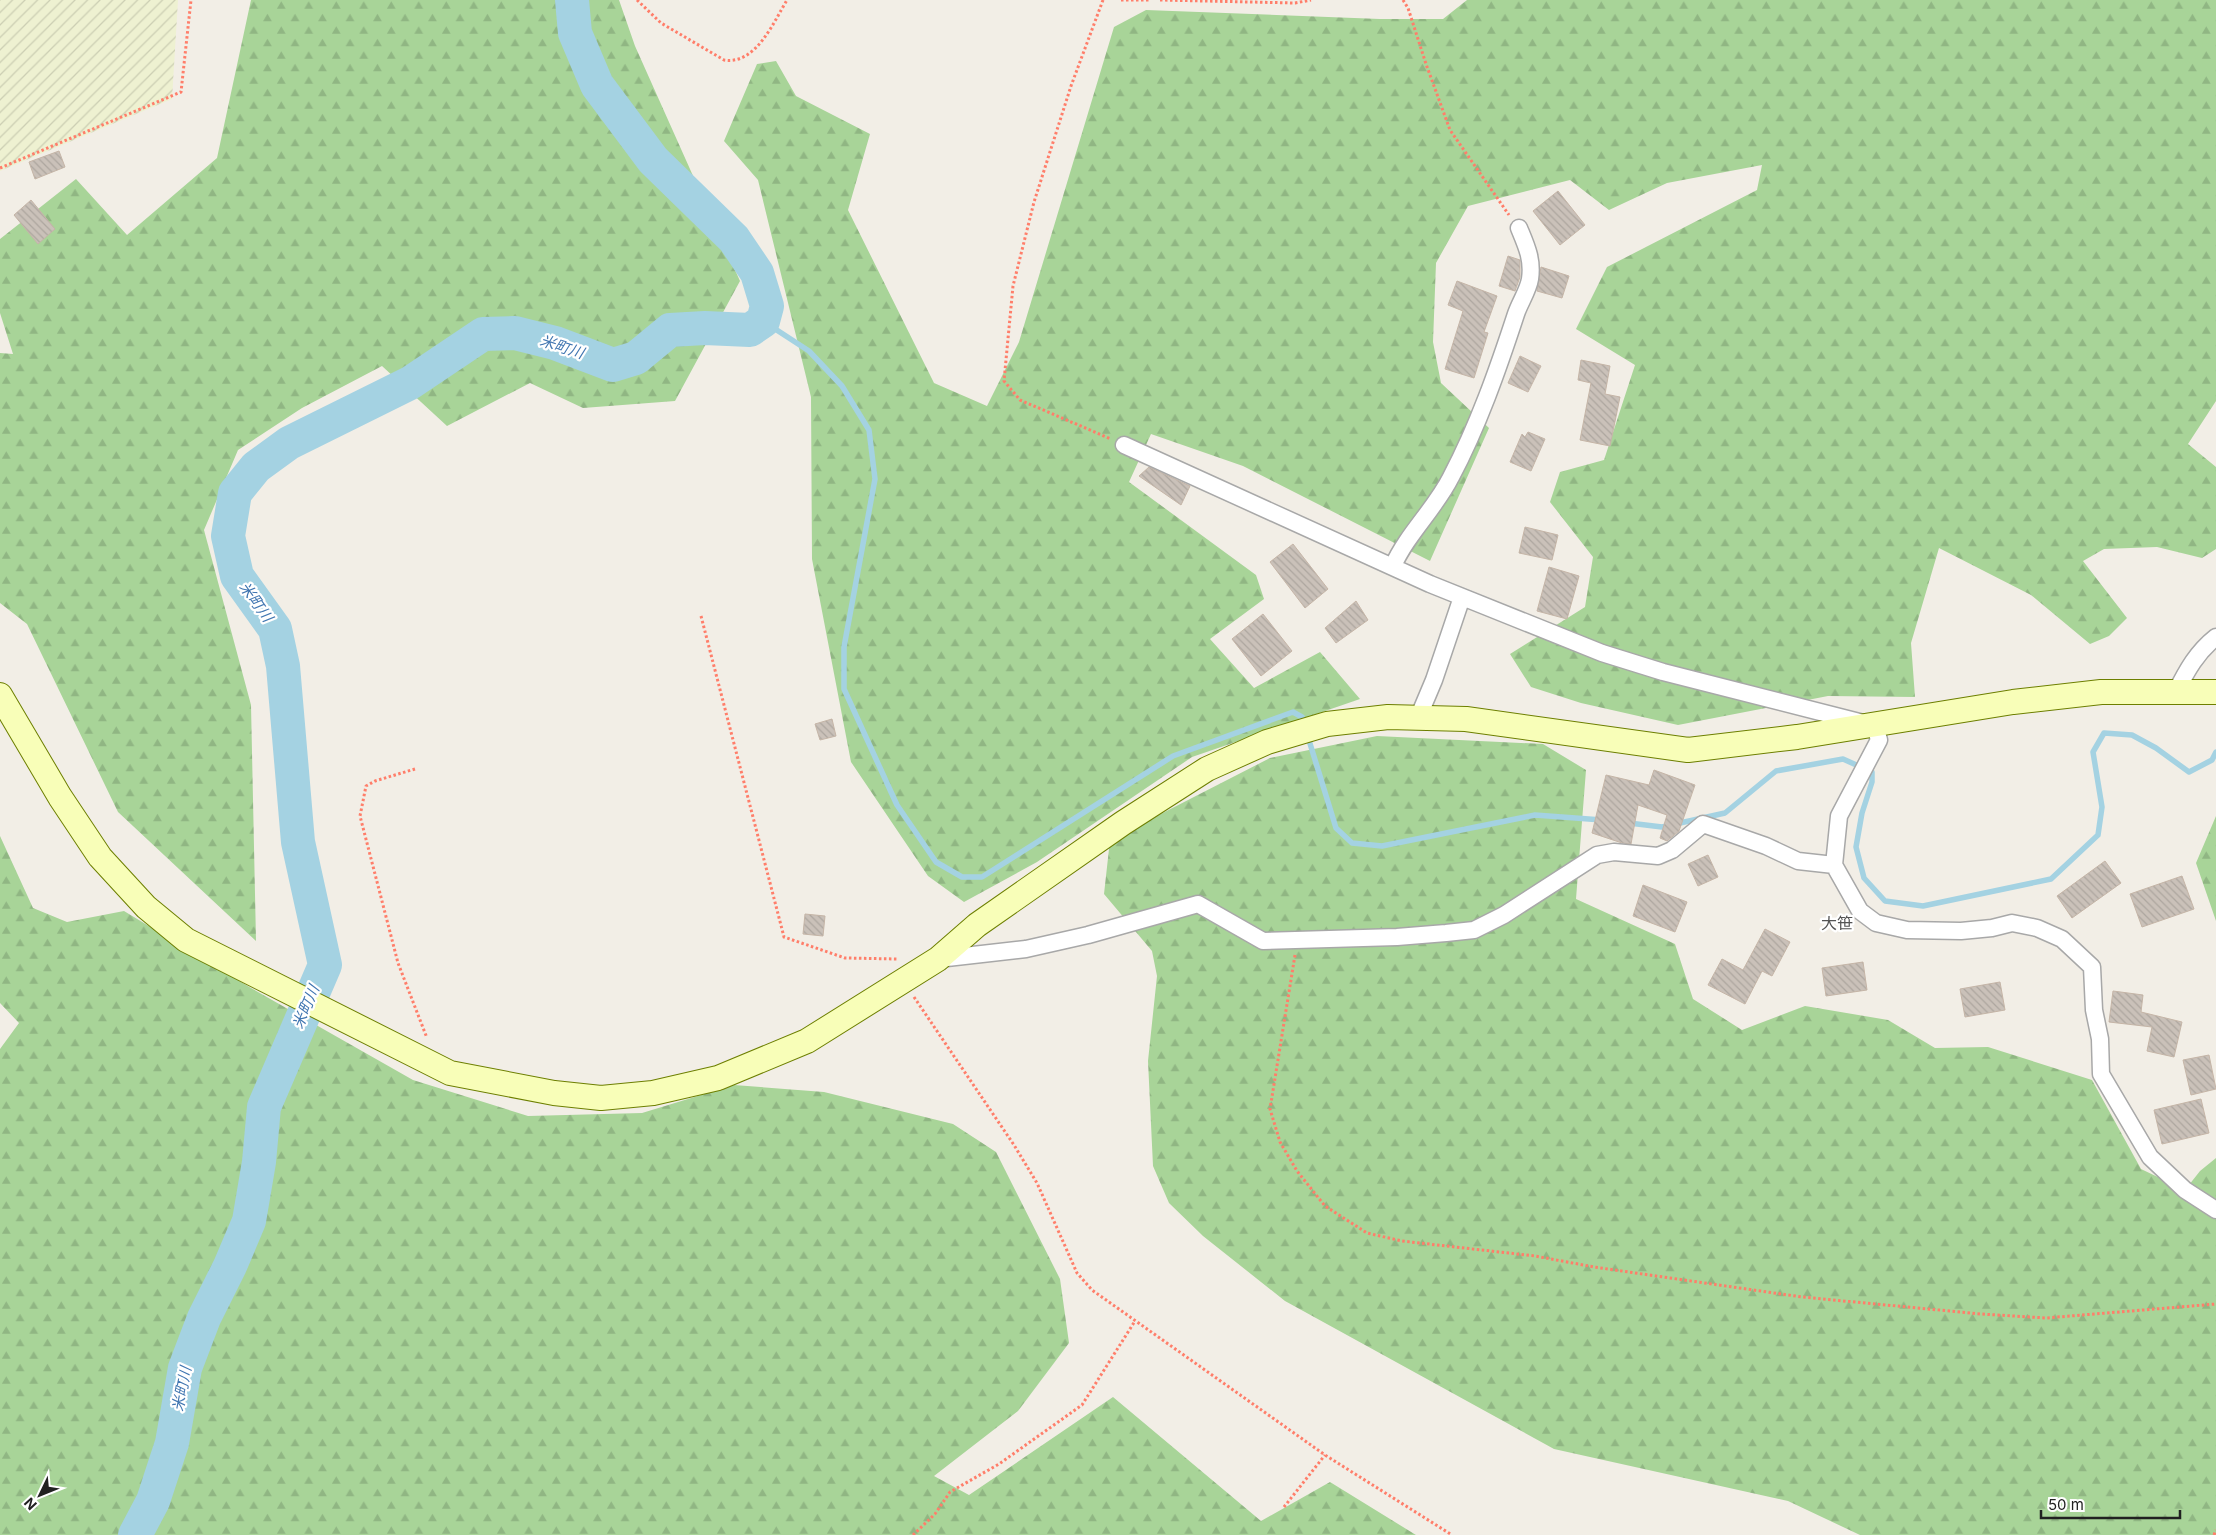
<svg xmlns="http://www.w3.org/2000/svg" width="2216" height="1535" viewBox="0 0 2216 1535" font-family="Inter,'Noto Sans JP',sans-serif">
  <defs>
    <pattern id="farmland-furrows" width="10" height="10" patternUnits="userSpaceOnUse" patternTransform="scale(1.25)"><rect width="10" height="10" fill="#eef1d1"/><path d="M-1 1l2-2M0 10L10 0M9 11l2-2" fill="none" stroke="#ccceb3"/></pattern>
    <pattern id="forest-firs" width="22" height="20" patternUnits="userSpaceOnUse" patternTransform="scale(1.25)"><rect width="22" height="20" fill="#a8d498"/><path d="M5 1l3.5 6h-7zM16 11l3.5 6h-7z" fill="#90b683"/></pattern>
    <pattern id="building-back-hatch" width="6" height="6" patternUnits="userSpaceOnUse" patternTransform="scale(1.25)"><rect width="6" height="6" fill="#cac1b9"/><path d="M-1 5l2 2M0 0l6 6M5-1l2 2" fill="none" stroke="#ada69f"/></pattern>
  </defs>
  <rect width="100%" height="100%" fill="#f2eee6"/>
  <path fill="url(#farmland-furrows)" d="M0 0H178L172 99 0 171Z"/>
  <path fill="url(#forest-firs)" d="M251 0H619L635 46 740 281 675 401 583 408 530 383 447 426 382 366 302 408 238 450 204 530 251 705 256 941 118 812 27 624 0 603V353L13 354 0 313V239L76 179 127 235 217 158Z
    M1467 0H2216V401L2188 444 2216 467V549L2202 558 2157 547 2104 549 2083 561 2127 618 2109 636 2090 644 2031 595 1939 548 1911 643 1915 697 1828 696 1678 725 1581 703 1531 687 1510 654 1585 607 1593 557 1550 502 1560 472 1604 460 1635 365 1576 329 1607 267 1757 190 1762 165 1667 183 1609 210 1570 180 1468 206 1436 263 1433 342 1441 383 1489 428 1430 561 1243 466 1151 434 1129 482 1256 575 1264 599 1210 639 1254 688 1320 652 1360 699 1192 757 1037 862 964 902 928 876 851 762 812 559 811 397 758 180 724 141 757 64 776 61 796 96 870 134 848 210 934 383 987 406 1019 342 1114 27 1146 10 1380 19H1443Z
    M1377 736 1543 744 1586 770 1576 899 1675 944 1693 999 1742 1030 1805 1006 1888 1020 1935 1048 1988 1047 2092 1080 2141 1169 2185 1190 2200 1171 2216 1158V1535H1860L1788 1501 1554 1449 1285 1301 1203 1236 1169 1203 1153 1166 1148 1061 1157 976 1152 951 1104 894 1110 840 1270 758Z
    M2216 816V921L2196 863Z
    M0 836 33 908 67 922 124 911 251 988 413 1080 528 1116 642 1113 734 1085 824 1092 953 1124 996 1152 1060 1279 1069 1343 1018 1411 934 1476 969 1495 1113 1397 1261 1521 1330 1482 1416 1535H0V1049L19 1023 0 1003Z"/>
  <g fill="none" stroke-linecap="round" stroke-linejoin="round">
    <path stroke="#a4d2e2" stroke-width="5.5" d="M763 321 809 351 842 386 869 430 875 479 844 647V689L897 805 936 862 962 877H982L1173 756 1293 712 1302 717
      M1308 737 1336 828 1352 843 1382 846 1535 815 1602 820
      M1629 823 1662 827 1725 813 1776 771 1843 759 1872 772V782L1862 813 1856 847 1864 878 1885 901 1923 906 2051 879 2098 835 2102 807 2093 752 2104 733 2132 735 2156 748 2189 772 2212 760 2216 752"/>
    <path stroke="#a4d2e2" stroke-width="34" d="M135 1535 153 1501 172 1443 185 1368 204 1318 230 1266 249 1221 259 1162 264 1107 325 965 298 842 283 666 275 629 237 576 228 536 235 493 256 467 289 443 410 383 483 334 515 333 555 343 613 365 636 358 670 330 705 328 750 330 763 321 767 306 757 273 734 239 653 160 597 85 575 33 572 0"/>
  </g>
  <path fill="url(#building-back-hatch)" stroke="#c5b5a7" d="M59 151 65 167 35 179 29 162Z
    M1558 191 1585 225 1560 245 1533 211Z
    M31 200 55 229 38 244 14 215Z
    M1508 256 1520 260V277L1515 291 1499 286Z
    M1541 267 1569 276 1562 298 1537 291Z
    M1457 281 1497 296 1484 332 1488 333 1474 378 1445 369 1463 311 1448 305Z
    M1520 356 1541 366 1528 392 1508 383Z
    M1581 360 1610 366 1605 394 1620 397 1610 446 1580 440 1591 383 1578 380Z
    M1528 432 1545 439 1531 471 1510 462 1522 434 1525 437Z
    M1149 467 1190 486 1181 505 1139 476Z
    M1525 527 1558 535 1552 560 1519 553Z
    M1293 544 1328 589 1305 608 1270 562Z
    M1549 567 1579 576 1567 619 1537 611Z
    M1356 601 1368 620 1336 643 1325 628Z
    M1263 614 1292 651 1261 676 1232 639Z
    M832 719 836 736 820 740 815 724Z
    M1654 770 1695 785 1679 831 1667 841 1660 838 1667 815 1638 805 1631 844 1622 843 1592 833 1606 775 1649 785Z
    M1708 855 1718 877 1698 886 1688 864Z
    M2105 861 2121 883 2072 918 2057 896Z
    M2182 876 2194 909 2142 927 2130 894Z
    M1643 885 1687 902 1675 932 1633 916Z
    M805 914 825 916 823 936 803 934Z
    M1765 929 1790 942 1772 976 1762 971 1745 1004 1708 985 1722 959 1743 970Z
    M1863 962 1867 990 1826 996 1822 968Z
    M2000 982 2005 1010 1965 1017 1960 989Z
    M2113 991 2143 995 2141 1012 2182 1022 2174 1057 2147 1051 2152 1027 2109 1022Z
    M2209 1055 2216 1089 2191 1095 2183 1060Z
    M2201 1099 2209 1133 2162 1144 2154 1110Z"/>
  <g fill="none" stroke-linecap="round" stroke-linejoin="round">
    <g stroke="#a8a8a8" stroke-width="19">
      <path id="street" d="M1124 445 1430 584 1602 653 1663 672 1875 726 1879 740 1839 816 1834 865 1860 911 1876 923 1907 930 1961 931 1992 928 2012 923 2037 928 2062 939 2092 967 2094 1010 2100 1039 2101 1074 2150 1157 2185 1190 2216 1210
        M1393 566C1407 534 1435 509 1451 477 1478 426 1498 369 1516 314 1520 302 1528 291 1530 279 1533 259 1526 245 1519 228
        M2176 692C2187 670 2197 652 2216 637
        M1418 718 1434 680 1462 597
        M938 959 1026 949 1088 935 1198 904 1263 941 1397 937 1446 933 1474 930 1504 915 1597 855 1614 852 1658 856 1672 850 1703 824 1766 846 1798 861 1834 865"/>
    </g>
    <g stroke="#6d7f00" stroke-width="26">
      <path id="secondary" d="M0 695 60 797 100 857 146 907 186 940 450 1073 554 1093 601 1098 653 1093 718 1078 807 1041 938 959 977 925 1123 823 1207 769 1267 742 1327 724 1388 717 1466 719 1688 750 1797 737 2013 702 2101 692H2216"/>
    </g>
    <path stroke="#ff7e6a" stroke-width="3" stroke-dasharray="2.5 2.5" stroke-linecap="butt" d="M637 0 661 23 724 60C756 65 773 23 787 0
      M1103 0 1071 86 1034 202 1013 286 1004 381 1020 400 1111 439
      M1121 0H1151
      M1160 0 1295 3 1311 0
      M1403 0 1408 8 1426 64 1450 130 1509 215
      M0 168 181 92 191 0
      M701 616 784 937 845 958 898 959
      M415 769 375 781 366 786 360 816 398 963 427 1038
      M1295 955 1270 1109 1280 1142 1297 1171 1325 1206 1367 1233 1402 1241 1535 1256 1594 1267 1802 1297 1981 1314 2046 1318 2216 1304
      M914 997 1014 1145 1037 1183 1077 1273 1092 1290 1325 1455 1452 1535
      M1284 1507 1325 1455
      M913 1535 935 1514 950 1492 999 1464 1082 1405 1135 1321
      M2214 1535 2216 1530"/>
    <use href="#street" stroke="#fff" stroke-width="16"/>
    <use href="#secondary" stroke="#f8feb8" stroke-width="24"/>
  </g>
  <g text-anchor="middle" stroke-width="4.5" stroke-linejoin="round" paint-order="stroke">
    <g font-size="15" font-style="italic" fill="#4176b1" stroke="#fff">
      <text transform="translate(562 347) rotate(18)" y="5">米町川</text>
      <text transform="translate(256 602) rotate(54)" y="5">米町川</text>
      <text transform="translate(306 1007) rotate(-67)" y="5">米町川</text>
      <text transform="translate(182 1389) rotate(-79)" y="5">米町川</text>
    </g>
    <g font-size="16" fill="#545454" stroke="#fff">
      <text x="1837" y="929">大笹</text>
    </g>
  </g>
  <g transform="translate(40 1495) rotate(227)" stroke="#ffffff" stroke-width="4" paint-order="stroke">
  <path d="M0-4L9 19L0 12L-9 19Z" fill="#212121"/>
  <text y="-8" font-size="14" font-weight="bold" text-anchor="middle" fill="#212121">N</text>
  </g>
  <path d="M2041 1510v8h139v-8" fill="none" stroke="#212121" stroke-width="2.5"/>
  <text x="2048" y="1510" font-size="15" fill="#212121" stroke="#ffffff" stroke-width="4" paint-order="stroke">50 m</text>
</svg>
